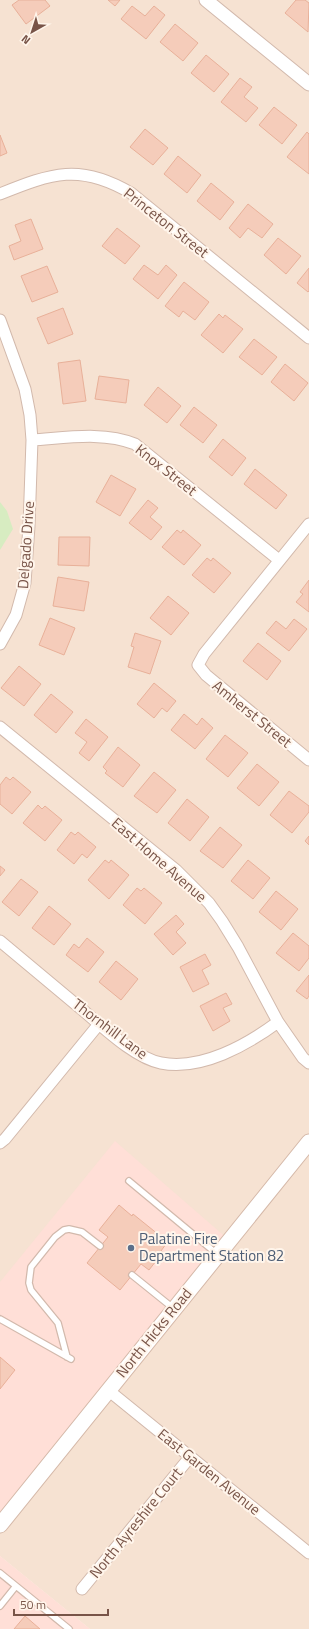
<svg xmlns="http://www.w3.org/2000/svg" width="309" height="1629" viewBox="0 0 309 1629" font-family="'Titillium Web',sans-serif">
  <rect width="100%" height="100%" fill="#fef1e4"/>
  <path fill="#f6e2d2" d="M0 0H309V1629H90L0 1556Z"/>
  <path fill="#ffdfd7" d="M115 1141 229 1240 0 1525V1282Z
    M0 1556 90 1629H0Z"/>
  <path fill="#d7ecc1" d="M0 502 7 511 13 529 0 550Z"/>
  <path fill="#f5ccba" stroke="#e8b099" d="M19 0H45L50 6 26 24 12 5Z
    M108 0H120L115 6Z
    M296 0H305L309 3 308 32 285 13Z
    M132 6 145 16 154 6 165 15 146 39 121 19Z
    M175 24 198 43 183 61 160 42Z
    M206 55 229 74 214 92 191 73Z
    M240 78 252 87 244 97 258 108 246 122 221 102Z
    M274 107 297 125 282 144 259 125Z
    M145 129 168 148 153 165 130 147Z
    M307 132 309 134V174L287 157Z
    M0 135 7 153 0 156Z
    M178 156 201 175 187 193 164 174Z
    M211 183 234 202 220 220 197 201Z
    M248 204 273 224 262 238 248 228 240 238 229 228Z
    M31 219 43 249 14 260 9 246 21 241 15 225Z
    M117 228 140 246 125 264 102 246Z
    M278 238 301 256 286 274 264 255Z
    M144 265 158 275 166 265 177 275 158 299 133 279Z
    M47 266 58 292 32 302 21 276Z
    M309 268V291L308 292 297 283Z
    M184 282 209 302 195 320 183 311 179 317 165 306Z
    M63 308 73 334 48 344 37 318Z
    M219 314 223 318 225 315 243 329 223 353 201 335Z
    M254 339 277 357 262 375 239 357Z
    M80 360 86 401 63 404 58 363Z
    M285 364 308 383 294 401 271 382Z
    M99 376 129 380 126 403 95 399Z
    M158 387 181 406 167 423 144 405Z
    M194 407 217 425 203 443 180 425Z
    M223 439 246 458 232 476 209 457Z
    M255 469 287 495 276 509 244 484Z
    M111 475 136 489 120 516 96 502Z
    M148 500 158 508 150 517 162 527 151 540 129 523Z
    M177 530 181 533 183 530 201 545 184 565 162 547Z
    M59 537H90L89 566 58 565Z
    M207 558 211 561 213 558 231 573 214 593 192 575Z
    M58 577 89 582 84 611 53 606Z
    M309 580V612L296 602 303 594 300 592Z
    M168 596 189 613 171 635 150 618Z
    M50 618 75 628 64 655 39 645Z
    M294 619 307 629 289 651 266 633 276 621 286 629Z
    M135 633 161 641 150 674 128 667 134 647 131 646Z
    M258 643 281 661 267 680 243 661Z
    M19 666 41 684 24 706 1 688Z
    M154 683 176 701 167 712 162 708 154 718 137 704Z
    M51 694 73 712 56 733 34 715Z
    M184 714 197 725 202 718 213 728 195 749 171 730Z
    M86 719 108 737 89 761 79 753 87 742 75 733Z
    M225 735 248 753 228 777 206 759Z
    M118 747 140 765 123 787 105 773 107 771 103 767Z
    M257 764 279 782 259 806 237 788Z
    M154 772 176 790 157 813 134 796Z
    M6 777 10 780 13 777 31 792 12 814 0 804V785Z
    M289 791 309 806V812L292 833 270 815Z
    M187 799 209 817 190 841 168 823Z
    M38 805 42 809 45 806 62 820 45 841 23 823Z
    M220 827 242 845 223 868 200 851Z
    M71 832 75 835 78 832 96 847 87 858 82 854 74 864 57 850Z
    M309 836V845L305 841Z
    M105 860 109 863 111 860 129 875 109 899 88 880Z
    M248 860 270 878 253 899 231 881Z
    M0 866 5 870 0 876Z
    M21 879 38 892 19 916 2 902Z
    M137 888 141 891 144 888 162 903 145 924 123 905Z
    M276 891 298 909 281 930 259 912Z
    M49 906 71 924 54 945 32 928Z
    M176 915 184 924 176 932 186 943 173 955 154 934Z
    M293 933 309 946V958L299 971 276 953Z
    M87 938 104 952 88 972 66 955 74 944 79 948Z
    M205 954 211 965 202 970 209 984 193 992 180 967Z
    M116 961 138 979 121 1000 99 982Z
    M309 975V996L307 999 296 991Z
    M226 993 232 1004 223 1008 230 1021 213 1031 200 1006Z
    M119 1205 132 1216 133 1214 159 1235 157 1237 166 1244 161 1251 163 1252 149 1270 141 1264 120 1290 87 1263 108 1237 99 1230Z
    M0 1357 15 1370 0 1389Z
    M25 1616 40 1629H14Z"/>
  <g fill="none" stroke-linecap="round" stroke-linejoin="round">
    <g stroke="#d2b9ac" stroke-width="8">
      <path id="service" d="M129 1181 217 1254
        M132 1275 173 1308
        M0 1319 71 1359
        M67 1357 58 1323 31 1290 29 1283 31 1267 55 1237 64 1230 69 1229 82 1232 100 1246
        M0 1573 69 1629
        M0 1606 16 1586"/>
    </g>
    <g stroke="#d2b9ac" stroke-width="13">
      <path id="minor" d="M0 194C52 173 80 163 131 193L309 338
        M0 320 25 389 30 415 32 440 29 526 25 583 16 615 0 644
        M32 440C65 438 103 431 135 444L279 560
        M309 524 204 654 198 665 206 675 309 760
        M0 727 176 870 209 903 222 921 238 947 278 1022 303 1058 309 1063
        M0 941C26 963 53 985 79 1007 101 1025 134 1058 161 1063 201 1071 247 1045 278 1022
        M0 1143 5 1139 99 1024
        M108 1390 309 1553
        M82 1589 190 1457"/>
    </g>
    <g stroke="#d2b9ac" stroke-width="15">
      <path id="tertiary" d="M206 0 309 84"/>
    </g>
    <g stroke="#d5b9a9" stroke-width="17">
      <path id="secondary" d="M0 1525 309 1142"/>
    </g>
    <use href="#service" stroke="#fff" stroke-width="5.5"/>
    <use href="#minor" stroke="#fff" stroke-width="11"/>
    <use href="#tertiary" stroke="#fff" stroke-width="13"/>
    <use href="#secondary" stroke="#fff" stroke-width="15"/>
  </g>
  <circle fill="#5c6f8a" stroke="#fff5eb" stroke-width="1.5" cx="131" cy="1248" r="4"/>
  <g text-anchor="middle" stroke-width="4" stroke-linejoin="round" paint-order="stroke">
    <g font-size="15" fill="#785448" stroke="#fff5eb">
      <text transform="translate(166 223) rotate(38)" y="5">Princeton Street</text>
      <text transform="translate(166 470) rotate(38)" y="5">Knox Street</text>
      <text transform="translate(26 545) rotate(-86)" y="5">Delgado Drive</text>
      <text transform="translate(252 714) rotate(39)" y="5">Amherst Street</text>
      <text transform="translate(159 860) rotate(41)" y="5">East Home Avenue</text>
      <text transform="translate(110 1029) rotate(37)" y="5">Thornhill Lane</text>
      <text transform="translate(154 1333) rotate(-51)" y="5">North Hicks Road</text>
      <text transform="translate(209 1472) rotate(39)" y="5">East Garden Avenue</text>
      <text transform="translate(136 1523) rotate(-51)" y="5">North Ayreshire Court</text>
    </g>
    <g font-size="15" fill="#4e5e75" stroke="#fff5eb" text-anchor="start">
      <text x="139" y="1244">Palatine Fire<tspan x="139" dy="17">Department Station 82</tspan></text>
    </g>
  </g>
  <g transform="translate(32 32) rotate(219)" stroke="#fff5eb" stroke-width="3" paint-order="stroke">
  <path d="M0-3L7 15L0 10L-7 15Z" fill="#785448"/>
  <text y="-6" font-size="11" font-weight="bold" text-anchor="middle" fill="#785448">N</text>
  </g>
  <path d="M14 1609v6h94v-6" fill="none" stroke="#785448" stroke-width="2"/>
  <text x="20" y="1609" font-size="12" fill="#785448" stroke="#fff5eb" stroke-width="3" paint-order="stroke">50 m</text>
</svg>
